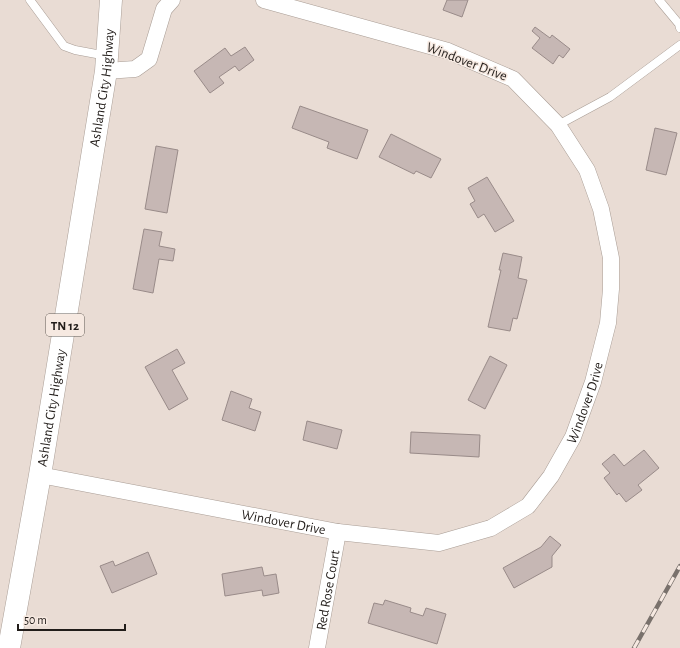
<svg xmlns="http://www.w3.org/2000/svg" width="680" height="648" viewBox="0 0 680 648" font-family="'Alegreya Sans',sans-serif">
  <rect width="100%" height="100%" fill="#e9dcd4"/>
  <path fill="#c6b7b4" stroke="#998b89" d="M447 0H468L462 17 443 10Z
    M535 27 550 38 552 35 570 49 563 58 559 55 553 64 532 48 540 38 532 31Z
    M245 47 254 60 239 71 235 66 219 77 224 83 210 93 194 71 225 48 231 56Z
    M300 106 368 130 357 159 327 148 329 142 292 128Z
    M655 128 677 133 666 175 646 170Z
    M391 134 441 159 431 178 416 171 414 174 379 157Z
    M156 146 178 150 167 213 145 209Z
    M487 177 514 221 495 232 484 214 478 218 470 204 475 201 468 188Z
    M144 229 162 232 159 246 175 249 173 261 159 259 153 293 133 289Z
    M503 253 522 257 518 278 527 280 517 319 513 318 510 331 488 327 501 270H499Z
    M177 349 185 363 172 370 188 399 169 410 145 367Z
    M490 356 507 365 485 409 468 400Z
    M231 391 252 399 249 408 261 412 255 431 222 420Z
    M307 421 342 430 337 449 303 440Z
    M411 432 480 435 479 457 410 453Z
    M644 450 659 468 638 485 642 490 626 502 619 493 617 495 604 478 610 473 602 464 614 454 624 466Z
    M550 536 561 545 552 556V567L514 588 503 568 541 547Z
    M148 552 157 574 112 593 100 566 113 561 115 566Z
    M262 567 264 576 276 574 279 593 263 596 262 590 225 596 222 574Z
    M385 600 411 608 410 612 423 616 426 608 446 614 437 644 368 623 374 603 383 605Z"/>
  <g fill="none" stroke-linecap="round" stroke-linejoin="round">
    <g stroke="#a99d95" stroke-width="9">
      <path id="lane" d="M30 0 64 46 75 50 107 56
        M659 0 679 24 680 28
        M558 125 610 97 680 45"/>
    </g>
    <g stroke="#a99d95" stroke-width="17">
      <g id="street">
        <path d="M106 71 135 69 149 59 164 9 172 0"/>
        <path id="s1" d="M40 475 338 532 439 543 491 528 528 506 551 476 573 437 593 382 608 323 611 289V258L601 209 587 170 558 125 513 79 448 51 264 0"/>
        <path id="s2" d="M317 648 338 532"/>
      </g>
    </g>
    <g stroke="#a99d95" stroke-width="23">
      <g id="primary">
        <path id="s3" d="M9 648 40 475 106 71 111 0"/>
      </g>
    </g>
    <use href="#lane" stroke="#fff" stroke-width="8"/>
    <use href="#street" stroke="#fff" stroke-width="16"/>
    <use href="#primary" stroke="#fff" stroke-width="22"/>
    <g stroke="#79716c" stroke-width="4.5">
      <path id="rail" d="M634 648 680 566"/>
    </g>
    <use href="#rail" stroke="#f6e9e1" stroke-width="3" stroke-dasharray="9" stroke-linecap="butt"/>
  </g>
  <g text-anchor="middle" stroke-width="3" stroke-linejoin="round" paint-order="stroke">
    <rect fill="#f6e9e1" stroke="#615a55" stroke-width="1" x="46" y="314" width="38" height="22" rx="3"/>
    <g font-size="13" font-weight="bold" fill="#211c19">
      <text x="65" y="330">TN 12</text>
    </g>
    <g font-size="14" fill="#211c19" stroke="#f6e9e1">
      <text transform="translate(467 61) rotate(21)" y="5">Windover Drive</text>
      <text dy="5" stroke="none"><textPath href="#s3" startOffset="568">Ashland City Highway</textPath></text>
      <text dy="5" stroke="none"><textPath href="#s1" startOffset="621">Windover Drive</textPath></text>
      <text dy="5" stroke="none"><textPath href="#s3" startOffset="244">Ashland City Highway</textPath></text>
      <text dy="5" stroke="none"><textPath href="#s1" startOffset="248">Windover Drive</textPath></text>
      <text dy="5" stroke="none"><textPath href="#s2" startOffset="59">Red Rose Court</textPath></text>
    </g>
  </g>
  <path d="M18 624v6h107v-6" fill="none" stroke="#211c19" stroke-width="2"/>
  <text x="24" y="624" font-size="12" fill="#211c19" stroke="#f6e9e1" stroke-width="3" paint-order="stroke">50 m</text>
</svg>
